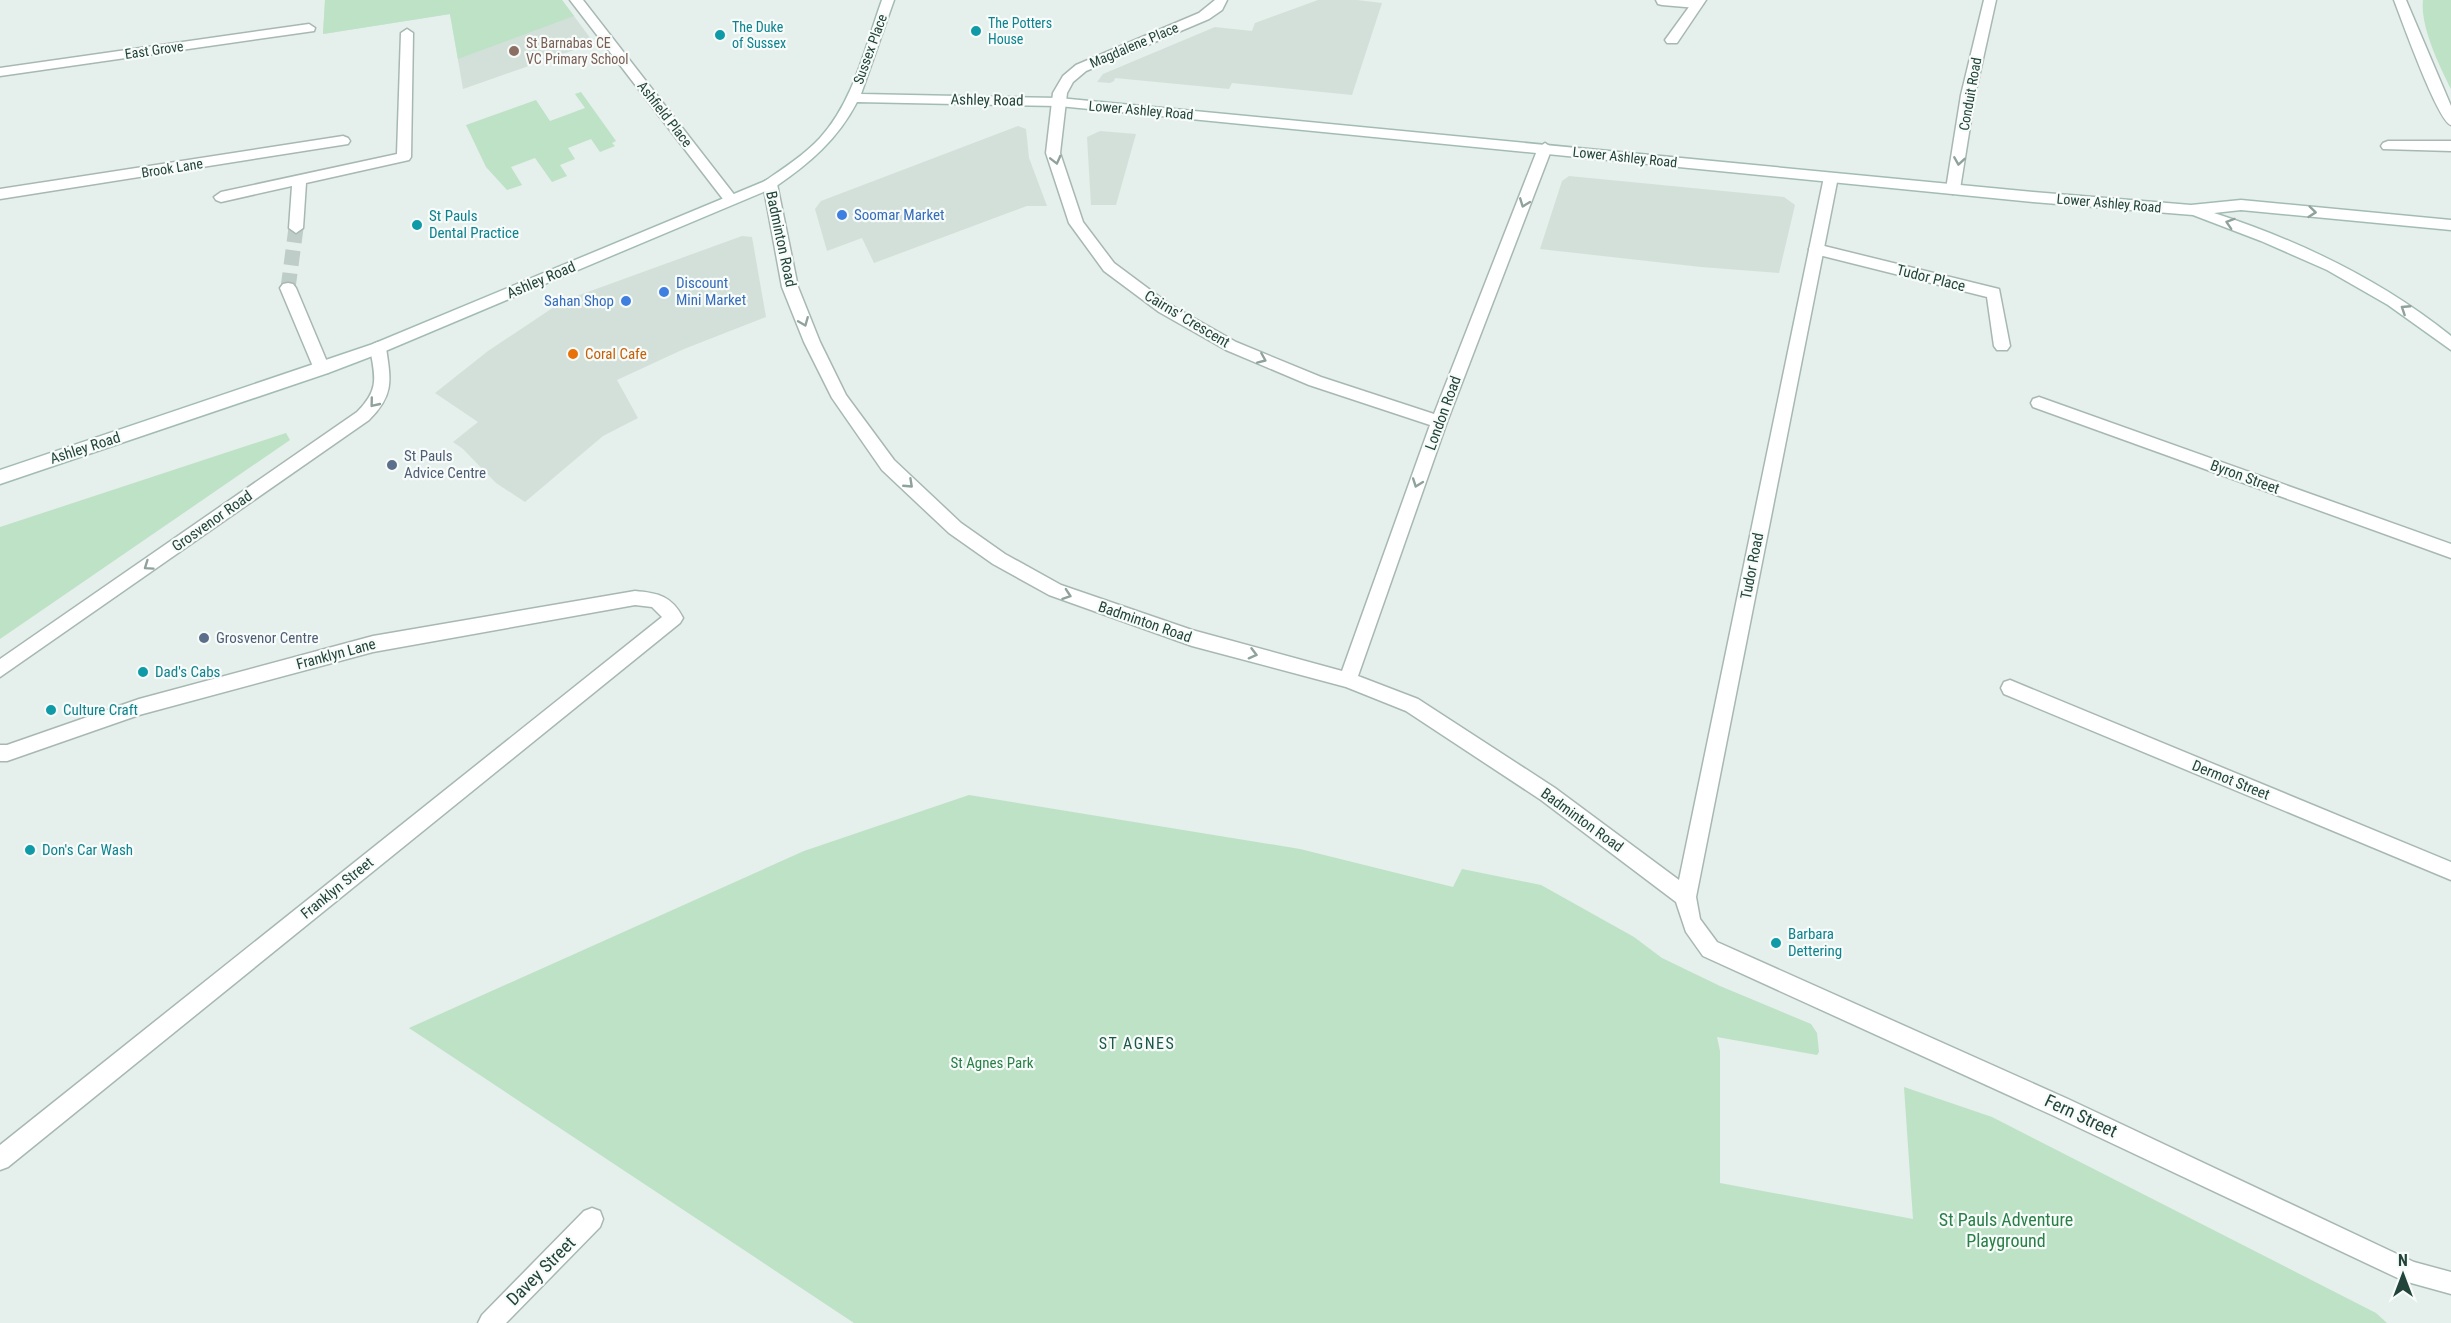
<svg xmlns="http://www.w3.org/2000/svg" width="2451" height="1323" viewBox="0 0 2451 1323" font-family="'Roboto Condensed',sans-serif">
  <rect width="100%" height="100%" fill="#e5efeb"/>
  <path fill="#d3e0da" d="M325 0H562L594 43 463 89 450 14 323 34Z
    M1318 0H1357L1382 3 1352 95 1232 83 1229 89 1115 78 1114 81 1110 83 1097 82 1103 74 1215 27 1252 31 1255 23Z
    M1018 126 1026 129 1029 158 1047 206H1027L874 263 862 238 827 251 815 209 821 201Z
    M1100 131 1136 134 1116 205H1091L1087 137Z
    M1569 176 1784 197 1795 205 1779 273 1701 267 1540 249 1562 181Z
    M742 236 752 237 766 317 684 349 617 380 638 418 603 436 525 502 496 483 463 449 453 442 478 422 435 393 488 351 563 301Z"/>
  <path fill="#bde2c6" d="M325 0H562L574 16 458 59 450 14 323 34Z
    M2423 0H2451V89C2439 65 2420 26 2423 0Z
    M581 92 616 141 612 143 615 146 600 152 591 139 568 148 575 159 560 165 567 176 552 182 535 158 511 167 522 185 507 190 486 167 466 125 536 100 550 121 585 108 575 94Z
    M286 433 290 440 0 639V527Z
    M969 795 1300 849 1453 887 1462 869 1541 885 1634 937 1662 958 1720 986 1811 1024 1817 1033 1819 1052 1817 1055 1717 1037 1720 1051V1183L1913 1219 1904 1087 1992 1117 2376 1313 2387 1323H854L409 1028 804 851Z"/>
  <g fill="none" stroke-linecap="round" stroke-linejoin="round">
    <path stroke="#becdc8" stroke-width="15" stroke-dasharray="15 8" stroke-linecap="butt" d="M288 288 296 228"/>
    <g stroke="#a7b8b2" stroke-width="3">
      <path id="service" d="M1656 0H1695L1703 4 1697 8 1662 5 1658 4Z
        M1816 244 1999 289 2010 346 2007 350H1997L1994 346 1987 297 1811 253 1809 249 1811 245Z"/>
    </g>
    <g stroke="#a7b8b2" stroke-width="3">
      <path id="minor" d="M570 0H583L736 197 738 200 736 203H726Z
        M1215 0H1227L1222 10 1209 19 1086 71 1073 82 1067 93 1060 153 1083 222 1114 263 1169 304 1236 342 1321 377 1434 414 1538 148 1545 143 1552 148 1447 422 1358 676 1418 699 1555 788 1679 880 1824 177 1826 174H1836L1838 177 1696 897 1700 919 1717 942 2068 1099 2414 1262 2451 1272V1294L2404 1281 2052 1115 1703 956 1686 932 1676 902 1541 800 1406 711 1346 687 1192 646 1049 595 993 564 949 533 882 470 832 398 804 342 782 287 763 184 765 181 770 179 777 184 798 287 820 342 846 395 894 460 961 523 1005 554 1061 585 1192 630 1342 671 1430 425 1309 385 1226 350 1159 312 1104 271 1069 223 1046 153 1053 93 1063 76 1076 65 1199 13Z
        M1694 0H1706L1677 43H1667L1665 40Z
        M1984 0H1996L1975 95 1960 189 1953 194 1946 189 1961 95Z
        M2394 0H2406L2451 106V125C2438 122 2401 18 2394 0Z
        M309 24 315 28 314 31 0 76V68Z
        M407 29 413 33 411 157 409 160 306 183 303 228 296 233 289 228 292 186 221 202 216 200 214 197 221 192 397 154 401 33Z
        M343 136 348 138 350 141 348 144 0 199V189Z
        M2388 141H2451V151L2383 149 2381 146 2383 143Z
        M288 283 293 284 296 288 330 369 328 373H316L314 369 280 288 283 284Z
        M378 342 383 344 386 348C391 381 394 395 369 420L0 677V659L357 412C380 389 375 377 370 348L373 344Z
        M2039 397 2451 544V558L2033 407 2031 403 2033 399Z
        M635 591C658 593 672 596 683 618L680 623 8 1167 0 1170V1145L662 617 652 607 635 605 373 652 139 715 7 761H0V745H7L139 699 373 636Z
        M2010 680 2451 862V880L2004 694 2001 688 2004 682Z
        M592 1208 600 1211 603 1219 600 1227 506 1323H478L482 1315 584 1211Z"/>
    </g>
    <g stroke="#a3bcb3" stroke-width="3">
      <path id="secondary" d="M882 0H894L861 94 1059 98 2033 192 2191 205 2241 200 2451 220V230L2241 210 2214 213C2300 241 2380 279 2451 336V350L2388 305 2327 270 2261 241 2193 215 2033 202 1059 106 857 102C837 140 810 163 775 187L383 352 328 373 0 484V470L373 344 765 181C784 168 804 155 820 138 854 101 865 47 882 0Z"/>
    </g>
    <use href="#service" fill="#fff" fill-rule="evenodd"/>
    <use href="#minor" fill="#fff" fill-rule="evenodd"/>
    <use href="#secondary" fill="#fff" fill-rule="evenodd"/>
  </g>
  <defs><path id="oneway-chevron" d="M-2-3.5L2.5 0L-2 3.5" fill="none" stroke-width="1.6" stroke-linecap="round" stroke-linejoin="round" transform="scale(1.5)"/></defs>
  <g stroke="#90a29c">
    <use href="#oneway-chevron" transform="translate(1056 160) rotate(76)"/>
    <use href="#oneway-chevron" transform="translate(1959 161) rotate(99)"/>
    <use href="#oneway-chevron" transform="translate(1524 203) rotate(111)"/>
    <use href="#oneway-chevron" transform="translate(2312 212) rotate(6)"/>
    <use href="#oneway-chevron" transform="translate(2230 223) rotate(-162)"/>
    <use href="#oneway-chevron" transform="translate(2405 309) rotate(-147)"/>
    <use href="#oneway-chevron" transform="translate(804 322) rotate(68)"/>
    <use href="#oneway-chevron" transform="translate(1262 359) rotate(23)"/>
    <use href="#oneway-chevron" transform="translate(374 403) rotate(129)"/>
    <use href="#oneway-chevron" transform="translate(1417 483) rotate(110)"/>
    <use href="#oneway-chevron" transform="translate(909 484) rotate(43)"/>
    <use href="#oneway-chevron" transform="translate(148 566) rotate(145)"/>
    <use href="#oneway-chevron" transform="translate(1067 595) rotate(19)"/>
    <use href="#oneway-chevron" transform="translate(1253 654) rotate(15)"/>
  </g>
  <g fill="#0f9aa8" stroke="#f7fbf9" stroke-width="2">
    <circle cx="976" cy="31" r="6"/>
    <circle cx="720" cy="35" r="6"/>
    <circle cx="417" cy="225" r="6"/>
    <circle cx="143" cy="672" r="6"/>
    <circle cx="51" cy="710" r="6"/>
    <circle cx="30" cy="850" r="6"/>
    <circle cx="1776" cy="943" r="6"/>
  </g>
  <circle fill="#8d6e63" stroke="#f7fbf9" stroke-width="2" cx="514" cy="51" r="6"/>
  <g fill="#3f7fe0" stroke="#f7fbf9" stroke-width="2">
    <circle cx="842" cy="215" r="6"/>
    <circle cx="664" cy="292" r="6"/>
    <circle cx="626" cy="301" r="6"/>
  </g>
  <circle fill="#e8710a" stroke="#f7fbf9" stroke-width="2" cx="573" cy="354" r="6"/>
  <g fill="#5c6f8a" stroke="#f7fbf9" stroke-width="2">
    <circle cx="392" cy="465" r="6"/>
    <circle cx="204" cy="638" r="6"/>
  </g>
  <g text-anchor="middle" stroke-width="4.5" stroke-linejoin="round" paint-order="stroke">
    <g font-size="14" fill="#0d838f" stroke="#f7fbf9" text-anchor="start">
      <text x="988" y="28">The Potters<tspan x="988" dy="16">House</tspan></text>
      <text x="732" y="32">The Duke<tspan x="732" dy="16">of Sussex</tspan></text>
    </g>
    <g font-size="14" fill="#785e54" stroke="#f7fbf9" text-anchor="start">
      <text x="526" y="48">St Barnabas CE<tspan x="526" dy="16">VC Primary School</tspan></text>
    </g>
    <g font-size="14" fill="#22443a" stroke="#f7fbf9">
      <text transform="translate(1134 45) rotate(-23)" y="5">Magdalene Place</text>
      <text transform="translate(870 49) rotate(-70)" y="5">Sussex Place</text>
      <text transform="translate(154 50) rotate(-8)" y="5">East Grove</text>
      <text transform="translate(1970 94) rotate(-80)" y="5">Conduit Road</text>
      <text transform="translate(1141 110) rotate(5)" y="5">Lower Ashley Road</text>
      <text transform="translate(665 114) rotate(52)" y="5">Ashfield Place</text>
      <text transform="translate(1625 157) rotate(6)" y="5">Lower Ashley Road</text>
      <text transform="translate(172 168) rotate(-9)" y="5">Brook Lane</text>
      <text transform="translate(2109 203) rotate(5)" y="5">Lower Ashley Road</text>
    </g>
    <g font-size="15" fill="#22443a" stroke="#f7fbf9">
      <text transform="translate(987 100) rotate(1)" y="5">Ashley Road</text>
      <text transform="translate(781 239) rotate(78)" y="5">Badminton Road</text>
      <text transform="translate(1931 278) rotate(14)" y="5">Tudor Place</text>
      <text transform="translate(541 280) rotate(-23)" y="5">Ashley Road</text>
      <text transform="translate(1187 319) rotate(31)" y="5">Cairns' Crescent</text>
      <text transform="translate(1443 413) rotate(-70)" y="5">London Road</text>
      <text transform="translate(85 448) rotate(-18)" y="5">Ashley Road</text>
      <text transform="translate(2245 477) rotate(20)" y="5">Byron Street</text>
      <text transform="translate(212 521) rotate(-35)" y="5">Grosvenor Road</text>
      <text transform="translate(1752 566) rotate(-79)" y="5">Tudor Road</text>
      <text transform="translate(1145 622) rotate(19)" y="5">Badminton Road</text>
      <text transform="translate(336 654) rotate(-15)" y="5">Franklyn Lane</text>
      <text transform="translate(2231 780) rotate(22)" y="5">Dermot Street</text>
      <text transform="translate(1582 820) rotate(36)" y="5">Badminton Road</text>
      <text transform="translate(337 888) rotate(-39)" y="5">Franklyn Street</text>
    </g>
    <g font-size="15" fill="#366cbe" stroke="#f7fbf9" text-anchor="start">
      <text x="854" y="220">Soomar Market</text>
      <text x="676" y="288">Discount<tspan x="676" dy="17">Mini Market</tspan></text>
      <text x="614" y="306" text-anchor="end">Sahan Shop</text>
    </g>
    <g font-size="15" fill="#0d838f" stroke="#f7fbf9" text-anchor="start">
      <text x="429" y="221">St Pauls<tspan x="429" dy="17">Dental Practice</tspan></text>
      <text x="155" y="677">Dad's Cabs</text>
      <text x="63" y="715">Culture Craft</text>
      <text x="42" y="855">Don's Car Wash</text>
      <text x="1788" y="939">Barbara<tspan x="1788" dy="17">Dettering</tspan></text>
    </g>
    <g font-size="15" fill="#c56008" stroke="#f7fbf9" text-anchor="start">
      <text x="585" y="359">Coral Cafe</text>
    </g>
    <g font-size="15" fill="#4e5e75" stroke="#f7fbf9" text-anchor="start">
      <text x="404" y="461">St Pauls<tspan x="404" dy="17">Advice Centre</tspan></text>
      <text x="216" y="643">Grosvenor Centre</text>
    </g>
    <g font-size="15" fill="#287f48" stroke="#f7fbf9">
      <text x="992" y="1068">St Agnes Park</text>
    </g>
    <g font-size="16" letter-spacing="1.5" fill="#1c5848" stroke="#f7fbf9">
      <text x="1137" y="1049">ST AGNES</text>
    </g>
    <g font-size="18" fill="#22443a" stroke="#f7fbf9">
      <text transform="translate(2081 1116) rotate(25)" y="6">Fern Street</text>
      <text transform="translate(541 1271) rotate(-45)" y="6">Davey Street</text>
    </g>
    <g font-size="18" fill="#287f48" stroke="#f7fbf9">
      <text x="2006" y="1226">St Pauls Adventure<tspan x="2006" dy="21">Playground</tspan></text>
    </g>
  </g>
  <g transform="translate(2403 1275)" stroke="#f7fbf9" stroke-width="4.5" paint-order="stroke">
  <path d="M0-4.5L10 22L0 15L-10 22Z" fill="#22443a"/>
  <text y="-9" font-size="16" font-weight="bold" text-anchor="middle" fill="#22443a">N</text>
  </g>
</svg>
